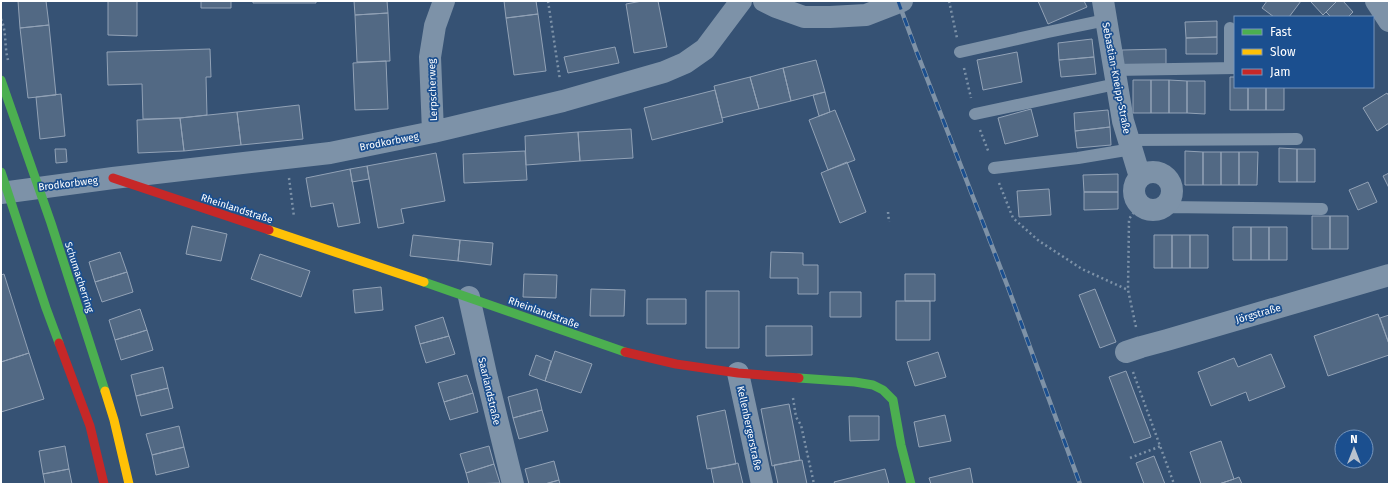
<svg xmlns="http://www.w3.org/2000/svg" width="1390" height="485" viewBox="0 0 1390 485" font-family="'Fira Sans',sans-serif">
  <rect width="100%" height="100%" fill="#365274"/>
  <path fill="#526984" stroke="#92a2b6" d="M18 1H46L49 25 20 28Z
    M108 1H137V36L108 35Z
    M201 1H231V8H201Z
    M253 1H316V3H253Z
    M354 1H387L388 13 355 15Z
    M504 1H536L538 14 506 18Z
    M642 1H658L667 47 634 53 626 4Z
    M1038 1H1084L1087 7 1048 24Z
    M1267 1H1301L1289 17H1274L1262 8Z
    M1312 1H1337L1323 15 1311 2Z
    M1337 1H1343L1353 12 1348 17H1331L1326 12Z
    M388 13 390 61 357 62 355 15Z
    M538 14 546 71 514 75 506 18Z
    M1217 21V37L1186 38 1185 22Z
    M49 25 56 95 28 98 20 28Z
    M1217 37V54H1186V38Z
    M1092 39 1094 57 1059 60 1058 43Z
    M615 47 619 63 568 73 564 57Z
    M210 49 211 77H206L207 115 180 118 143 119 142 84 108 85 107 52Z
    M1166 49V65H1122V50Z
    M1017 52 1022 82 983 90 977 60Z
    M1094 57 1096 74 1061 77 1059 60Z
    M816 60 825 92 791 101 783 68Z
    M386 61 388 109 355 110 353 63Z
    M783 68 791 101 759 109 750 77Z
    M750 77 759 109 722 118 714 86Z
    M1230 77H1235V87H1248V110H1230Z
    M1133 80H1151V113H1133Z
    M1151 80H1169V113H1151Z
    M1169 80 1187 81V113H1169Z
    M1187 81H1205V114L1187 113Z
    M1248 87H1266V110H1248Z
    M1266 87H1284V110H1266Z
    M715 90 723 122 652 140 644 108Z
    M825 92 830 112 819 116 813 95Z
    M1387 93 1389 96V123L1377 131 1363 108Z
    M61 94 65 136 40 139 36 97Z
    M299 105 303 139 241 145 237 112Z
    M1031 109 1038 136 1005 144 998 118Z
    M835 110 855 160 828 170 809 120Z
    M1108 110 1110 127 1075 131 1074 113Z
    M237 112 241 145 184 151 180 118Z
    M180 118 184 151 138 153 137 120Z
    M1110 127 1111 145 1077 148 1075 131Z
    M631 129 633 158 580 161 578 132Z
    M578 132 580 161 526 165 525 136Z
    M1279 148 1297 149V182H1279Z
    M55 149H66L67 162 56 163Z
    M1297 149H1315V182H1297Z
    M525 151 527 180 464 183 463 154Z
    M1185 151 1203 152V185H1185Z
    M1203 152H1221V185H1203Z
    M1221 152H1239V185H1221Z
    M1239 152H1258L1257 185H1239Z
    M436 153 445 201 401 209 404 223 378 228 367 166Z
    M847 162 866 212 840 223 821 173Z
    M367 166 369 179 352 182 350 169Z
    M350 169 360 223 338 227 333 203 311 207 306 178Z
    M1389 173V188L1383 176Z
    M1118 174V192H1084L1083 175Z
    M1368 182 1377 202 1358 210 1349 190Z
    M1049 189 1051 215 1019 217 1017 191Z
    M1084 192H1118V209L1084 210Z
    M1312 216H1330V249H1312Z
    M1330 216H1348V249H1330Z
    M192 226 227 234 221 261 186 254Z
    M1233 227H1251V260H1233Z
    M1251 227H1269V260H1251Z
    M1269 227H1287V260H1269Z
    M413 235 460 240 458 261 410 256Z
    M1154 235H1172V268H1154Z
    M1172 235H1190V268H1172Z
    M1190 235H1208V268H1190Z
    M460 240 493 243 491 265 458 261Z
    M120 252 127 272 95 282 89 262Z
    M771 252 803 253V265H818V294H798V278H770Z
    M260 254 310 271 301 297 251 279Z
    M127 272 133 292 102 302 95 282Z
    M4 274 29 353 1 362V275Z
    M524 274 557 275 556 298 523 297Z
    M905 274H935V301H905Z
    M381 287 383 310 355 313 353 290Z
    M591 289 625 290 624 316H590Z
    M1095 289 1116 342 1100 348 1079 295Z
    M706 291H739V348H706Z
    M830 292H861V317H830Z
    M647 299H686V324H647Z
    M896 301H930V340H896Z
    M140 309 147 330 115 340 109 320Z
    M1378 314 1389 344V355L1328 376 1314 336Z
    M1389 315V344L1380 318Z
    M443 317 449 336 420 344 415 326Z
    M766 326H812V355L766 356Z
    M147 330 153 350 121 360 115 340Z
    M449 336 455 354 426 363 420 344Z
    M555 351 592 364 581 393 545 381Z
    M938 352 946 377 915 386 907 362Z
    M29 353 44 399 1 412V362Z
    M1271 354 1285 387 1249 401 1246 392 1211 406 1198 372 1234 358 1238 367Z
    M536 355 551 361 545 381 529 375Z
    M163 367 168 388 136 396 131 375Z
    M1126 371 1151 437 1134 443 1109 377Z
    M467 375 473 393 444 402 438 383Z
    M168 388 173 408 141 416 136 396Z
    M537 389 542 410 513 418 508 397Z
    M473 393 478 412 450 420 444 402Z
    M789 404 800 460 772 466 761 409Z
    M542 410 548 431 519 439 513 418Z
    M725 410 736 464 707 469 697 416Z
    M945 415 951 441 919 447 914 422Z
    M849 416H879V440L850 441Z
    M179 426 184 447 152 455 146 434Z
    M1221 441 1234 479 1219 484H1201L1190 452Z
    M65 446 69 469 43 474 39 451Z
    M489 446 494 464 466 473 460 454Z
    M184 447 189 467 156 475 152 455Z
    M1154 456 1165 484H1144L1136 463Z
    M802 460 807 484H778L774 465Z
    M554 461 559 480 545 484H529L525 469Z
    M738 463 743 484H714L711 469Z
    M494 464 500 483 469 484 466 473Z
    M970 468 973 484H931L929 478Z
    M69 469 72 484H45L43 474Z
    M885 469 889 484H835L834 482Z
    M1239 477 1242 484H1219L1234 479Z
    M559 480 560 484H545Z"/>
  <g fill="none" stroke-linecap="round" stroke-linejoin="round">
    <path stroke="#7d92a8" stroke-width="2.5" stroke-dasharray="2 3" stroke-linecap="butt" d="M548 1 560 80
      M949 1 957 38
      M1 19C7 32 4 46 8 60
      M964 68 971 98
      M980 130 989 153
      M289 178 294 217
      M999 183 1013 218 1039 241 1082 269 1128 290
      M888 212 889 222
      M1136 327 1128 290 1129 219 1140 204
      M1133 372 1174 484
      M793 398 796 417 801 425 814 484
      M1130 458 1161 446"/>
    <path stroke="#7d92a8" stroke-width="12" d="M1230 28V68
      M960 52 1048 32 1106 20
      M1114 70 1235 68
      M975 114 1116 84
      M1129 140 1297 139
      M994 168 1078 158 1132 149
      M1158 209 1166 207 1322 209"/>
    <path stroke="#7d92a8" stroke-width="22" d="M764 1 776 7 804 17H830L866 15 902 1
      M1103 1 1123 121 1140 177
      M1376 1 1389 21
      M433 132 430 57 435 26 444 1
      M1134 191a19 19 0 1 1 38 0a19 19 0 1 1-38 0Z
      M1 193 113 178 330 153 433 132 563 101 664 72 685 63 705 49 741 1
      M469 297 486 374 513 484
      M1126 352 1141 347 1167 340 1389 275
      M738 373 762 484"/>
    <path stroke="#4caf50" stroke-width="9" d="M1 80 51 223 105 391
      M1 172 46 308 59 343
      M424 282 625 352
      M799 378 855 382 873 385 883 390 893 400 901 445 911 484"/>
    <path stroke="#ffc107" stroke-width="9" d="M269 230 424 282
      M105 391 114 420 129 484"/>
    <path stroke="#c62828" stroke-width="9" d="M113 178 269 230
      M59 343 90 426 104 484
      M625 352 676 364 738 373 799 378"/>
    <g stroke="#7e92a7" stroke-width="4.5">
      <path id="rail" d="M898 1 916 50 1009 290 1080 484"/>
    </g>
    <use href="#rail" stroke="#1b4f8f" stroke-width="3" stroke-dasharray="9" stroke-linecap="butt"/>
  </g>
  <g text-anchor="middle" stroke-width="3.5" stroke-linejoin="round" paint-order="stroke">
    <g font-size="10" fill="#fff" stroke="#1b4f8f">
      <text transform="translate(1117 78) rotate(79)" y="4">Sebastian-Kneipp-Straße</text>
      <text transform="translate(432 90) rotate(-92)" y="4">Lerpscherweg</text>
      <text transform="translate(389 141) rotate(-11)" y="4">Brodkorbweg</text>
      <text transform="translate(68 183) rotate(-7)" y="4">Brodkorbweg</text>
      <text transform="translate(237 208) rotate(18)" y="4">Rheinlandstraße</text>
      <text transform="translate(80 277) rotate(72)" y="4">Schumacherring</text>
      <text transform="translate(544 312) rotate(20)" y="4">Rheinlandstraße</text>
      <text transform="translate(1258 313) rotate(-16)" y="4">Jörgstraße</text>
      <text transform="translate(490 391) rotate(77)" y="4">Saarlandstraße</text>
      <text transform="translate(750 428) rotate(78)" y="4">Kellenbergerstraße</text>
    </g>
  </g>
  <rect width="1390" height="485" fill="none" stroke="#ffffff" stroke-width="4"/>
  <rect x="1234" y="16" width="140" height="72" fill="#1b4f8f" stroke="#7695bc"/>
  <rect x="1242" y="29" width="20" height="6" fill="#4caf50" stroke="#7695bc"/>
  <text x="1270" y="36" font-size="12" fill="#ffffff">Fast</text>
  <rect x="1242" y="49" width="20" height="6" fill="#ffc107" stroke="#7695bc"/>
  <text x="1270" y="56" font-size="12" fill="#ffffff">Slow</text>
  <rect x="1242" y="69" width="20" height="6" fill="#c62828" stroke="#7695bc"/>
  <text x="1270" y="76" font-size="12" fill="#ffffff">Jam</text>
  <g transform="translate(1354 449)"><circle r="19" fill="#1b4f8f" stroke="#7695bc"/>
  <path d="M0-3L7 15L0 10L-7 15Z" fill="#b9c2ce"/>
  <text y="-6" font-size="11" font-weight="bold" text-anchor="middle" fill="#ffffff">N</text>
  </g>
</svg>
